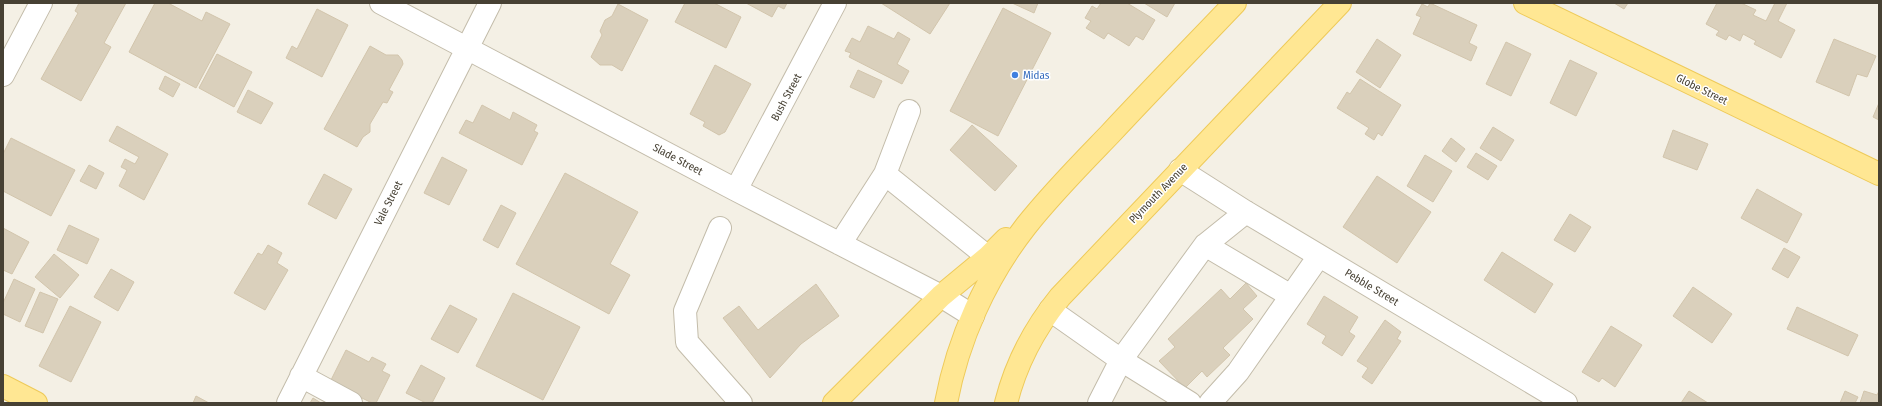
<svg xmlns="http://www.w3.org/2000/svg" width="1882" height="406" viewBox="0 0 1882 406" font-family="'Fira Sans Condensed',sans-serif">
  <rect width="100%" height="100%" fill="#f4f0e5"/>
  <path fill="#dad0bc" stroke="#d2c5ac" d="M79 3H126L104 43 111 47 81 101 41 79 78 13 75 11Z
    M155 3H168L202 21 206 12 230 24 196 88 129 52Z
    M685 3H714L741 17 726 48 675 22Z
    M746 3H787L784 9 778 6 772 17Z
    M881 3H950L930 34Z
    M1012 3H1038L1034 13Z
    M1101 3H1127L1155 20 1143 40 1136 36 1129 46 1108 33 1104 39 1086 28 1091 21 1085 18 1092 6 1097 9Z
    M1144 3H1175L1167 17Z
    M1430 3 1477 25 1469 43 1477 47 1471 61 1413 34 1421 17 1416 15 1422 4 1428 7Z
    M1614 3H1628L1624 9Z
    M1717 3H1741L1756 10 1753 15 1766 21 1775 3H1787L1778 21 1795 30 1781 58 1754 44 1756 41 1743 34 1740 41 1729 35 1726 40 1716 35 1719 31 1706 24Z
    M618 4 648 20 622 71 612 65H600L591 57 602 35 600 31 605 20 612 16Z
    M1003 8 1051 33 998 136 950 111Z
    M317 9 348 25 322 77 286 58 292 46 297 49Z
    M868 26 894 39 898 32 910 39 897 64 909 71 902 84 849 57 851 53 845 51 852 38 860 42Z
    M1377 39 1401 55 1380 88 1356 72Z
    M1834 39 1876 56 1867 77 1857 74 1849 96 1816 82Z
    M1506 42 1531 54 1511 96 1486 84Z
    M370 46 386 55H398L402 60 403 64 389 90 393 92 387 103 383 102 370 124V132L363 137 357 147 324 129Z
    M217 54 252 72 234 107 199 88Z
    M1570 60 1597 73 1576 116 1550 103Z
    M715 65 751 84 725 132 719 135 703 126 705 122 690 114Z
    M858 70 882 81 874 98 850 87Z
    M165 76 180 84 173 97 159 89Z
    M1360 79 1401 105 1382 136 1378 133 1374 140 1365 134 1369 128 1337 108 1347 92 1350 94Z
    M248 90 273 103 261 124 237 112Z
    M1879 103V120L1873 117Z
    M482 105 510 120 513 112 537 125 534 131 538 133 522 165 459 133 466 120 473 123Z
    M972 125 1017 166 995 191 950 150Z
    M117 126 168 154 144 200 119 186 127 170 121 167 125 159 135 164 139 157 109 141Z
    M1493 127 1514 140 1501 161 1480 148Z
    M1673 130 1708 144 1697 170 1663 157Z
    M11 138 75 170 51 216 3 191V154Z
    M1451 138 1465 149 1456 162 1442 151Z
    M1476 153 1497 166 1488 180 1467 167Z
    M1425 155 1452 171 1433 202 1407 186Z
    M442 157 467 170 449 205 424 193Z
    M89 165 104 173 96 189 80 181Z
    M565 173 638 212 610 264 630 275 609 314 516 264Z
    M324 174 352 189 336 219 308 204Z
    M1377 176 1431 212 1397 263 1343 227Z
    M1757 189 1802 214 1787 243 1741 218Z
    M501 205 516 213 498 248 483 240Z
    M1570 214 1591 227 1575 252 1554 240Z
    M69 225 99 239 87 264 57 250Z
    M3 228 29 242 12 274 3 270Z
    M268 245 282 253 277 263 288 270 265 310 234 293 258 253 262 255Z
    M1784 248 1800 257 1788 278 1772 269Z
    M1502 252 1553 284 1535 313 1484 280Z
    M54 254 79 275 60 298 35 277Z
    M111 269 134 282 118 311 94 297Z
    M14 279 35 289 20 322 3 314V303Z
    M1246 283 1257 296 1243 309 1253 319 1223 348 1230 355 1207 377 1202 371 1185 388 1159 361 1175 347 1168 339 1221 289 1230 299Z
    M816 284 839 316 801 344 770 378 723 318 739 306 758 330Z
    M1693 287 1732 314 1712 343 1673 316Z
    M40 292 58 299 43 333 25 326Z
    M513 293 580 327 543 400 476 366Z
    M1324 296 1358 317 1349 332 1355 336 1342 356 1322 343 1326 336 1307 324Z
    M450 305 477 319 458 353 431 339Z
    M70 306 101 322 71 382 39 366Z
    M1797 307 1858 335 1848 356 1787 329Z
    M1385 320 1401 332 1397 339 1401 341 1372 384 1362 377 1368 368 1357 361Z
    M1611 326 1642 345 1615 387 1602 378 1599 382 1582 372Z
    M346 350 369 362 372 357 386 364 382 371 390 375 376 403H372L330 382Z
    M421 365 445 378 432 403H426L406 393Z
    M1689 391 1708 403H1681Z
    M1845 391 1858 397 1855 403H1840Z
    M1864 391 1877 395 1879 391V403H1860Z
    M196 396 209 403H193Z
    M313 398 321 403H310Z"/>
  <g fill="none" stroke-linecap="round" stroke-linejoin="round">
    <g stroke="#c3bcaa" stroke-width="24">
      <path id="minor" d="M381 3 736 190 941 296 973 316
        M3 75 41 3
        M1180 170 1246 212 1566 403
        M885 174 988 257
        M736 190 835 3
        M720 228 685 311 687 342 741 403
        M840 244 885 174 909 111
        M1205 245 1291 296
        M1050 310 1121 360 1190 403
        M301 376 351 403
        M288 403 490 3
        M1099 403 1121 360 1205 245 1246 212
        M1210 403 1238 372 1319 256"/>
    </g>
    <g stroke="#eeca59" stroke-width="24">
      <path id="major" d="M1525 3 1879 174
        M3 386 36 403
        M834 403 941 296 988 257 1006 239
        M946 403C958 339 986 277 1026 226 1052 193 1081 164 1110 134 1151 90 1193 47 1235 3
        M1006 403C1016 363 1034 329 1060 297L1340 3"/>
    </g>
    <use href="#minor" stroke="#fff" stroke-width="22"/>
    <use href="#major" stroke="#ffe793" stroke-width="22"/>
  </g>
  <circle fill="#3f7fe0" stroke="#fff" stroke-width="1.5" cx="1015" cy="75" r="4"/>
  <g text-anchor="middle" stroke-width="3" stroke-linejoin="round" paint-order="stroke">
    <g font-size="11" fill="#366cbe" stroke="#fff" text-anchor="start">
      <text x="1023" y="79">Midas</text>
    </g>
    <g font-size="11" fill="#474134" stroke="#fff">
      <text transform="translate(1702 89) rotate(26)" y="4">Globe Street</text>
      <text transform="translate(786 97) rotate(-62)" y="4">Bush Street</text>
      <text transform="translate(678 159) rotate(28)" y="4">Slade Street</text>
      <text transform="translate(1158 193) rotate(-46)" y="4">Plymouth Avenue</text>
      <text transform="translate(388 203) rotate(-63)" y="4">Vale Street</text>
      <text transform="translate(1372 287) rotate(31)" y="4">Pebble Street</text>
    </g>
  </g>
  <rect width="1882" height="406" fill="none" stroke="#474134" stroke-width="8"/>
</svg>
